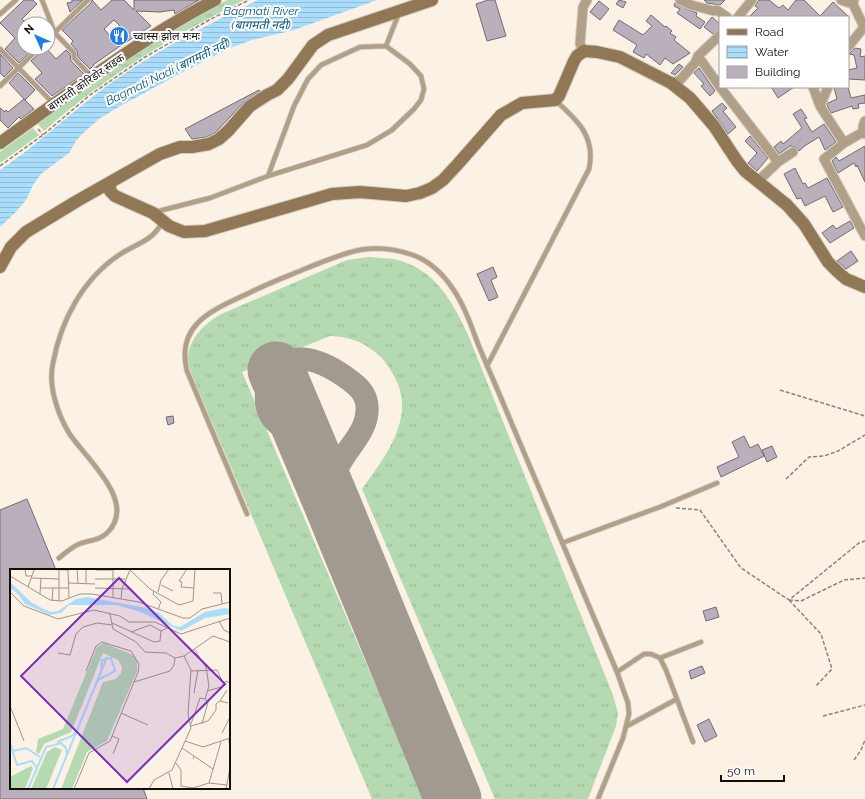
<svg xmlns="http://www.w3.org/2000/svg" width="865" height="799" viewBox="0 0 865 799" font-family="Raleway,'Noto Sans Devanagari',sans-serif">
  <defs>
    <pattern id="grass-tufts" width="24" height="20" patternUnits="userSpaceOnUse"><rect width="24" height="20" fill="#b5dab2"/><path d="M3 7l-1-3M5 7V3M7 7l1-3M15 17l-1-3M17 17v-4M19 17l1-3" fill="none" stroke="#9bba98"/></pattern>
    <pattern id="water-rules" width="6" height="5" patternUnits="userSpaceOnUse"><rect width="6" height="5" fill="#aaddfb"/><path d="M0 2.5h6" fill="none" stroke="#91bcd6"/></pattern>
  </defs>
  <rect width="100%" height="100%" fill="#fbf1e4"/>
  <path fill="url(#grass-tufts)" d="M227 0H244C173 36 104 77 44 131L38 124 89 85 155 41Z
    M33 128 39 135 0 163V152Z
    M369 257C377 258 386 258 394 259 436 269 452 301 469 337L613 695 618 713 616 726 588 799H495L362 489C386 456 417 416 394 376 390 369 387 364 382 358 366 343 352 337 330 336L242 372 424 799H372L191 373C190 368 187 362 188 357 190 337 204 325 219 315L347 260Z"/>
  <path fill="url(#water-rules)" d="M258 0H377L294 30 252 40 230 48 181 73 115 109 99 119 81 135 76 141 69 153 41 174 33 185 26 200 14 214 0 227V170C36 146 66 117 100 91 148 55 204 26 258 0Z"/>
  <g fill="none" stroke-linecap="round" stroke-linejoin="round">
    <path stroke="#a29a90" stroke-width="23" d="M313 460C307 452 302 443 294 436 287 430 276 425 271 416 265 405 265 393 270 381 285 346 319 359 344 376 355 384 366 391 367 406 369 430 349 445 339 465 333 476 333 491 332 503
      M450 792 453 799"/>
    <path stroke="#a29a90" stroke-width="57" d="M276 370 332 503 453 799"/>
  </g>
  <path fill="#bab0bc" stroke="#736a75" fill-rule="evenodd" d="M24 0H33L37 4 22 19 24 21V48H34L19 63 5 49 15 38 0 23Z
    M72 0H83L70 12 67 3 72 2Z
    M92 0 101 10 112 0H124L134 10V0H199L175 14 174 10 160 12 136 11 151 26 120 46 93 65H94L90 69 78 57 77 51 71 44 73 41 62 30 91 3ZM114 20 125 31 113 39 104 29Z
    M488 0H495L506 36 487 41 476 4Z
    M619 0 626 2 623 8 616 4Z
    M704 0H725L720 5 707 3Z
    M759 0H769L779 8 783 5 788 10 796 0H804L820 16 833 2 849 17H749L758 8 755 6Z
    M599 1 609 9 600 20 590 12Z
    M675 3 689 10 697 13 696 16 705 22 700 29 677 13 680 9 674 6Z
    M651 15 665 27 666 26 672 31 670 33 676 37 674 40 690 53 673 64 665 58 660 65 646 54 644 58 633 52 637 45 613 30 619 20 643 35 652 26 646 21Z
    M712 17 720 24V29L713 34 704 27Z
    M43 48H46L56 59 66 50 70 54 71 61 84 74 52 96 35 79 42 73 31 61 42 51Z
    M855 48 861 49 860 57 865 56V80L848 79V70L857 68 854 55 849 54Z
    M0 54 13 68 4 77 0 73Z
    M679 64 683 67 675 75 671 73Z
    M699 68 715 91 710 96 701 86 704 84 694 73Z
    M18 73 35 90 25 100 9 83Z
    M771 87H794L778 98Z
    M834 87H848L851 98 865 95V103L858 104 859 108 853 109 852 106 831 113 827 105 828 103 837 99Z
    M259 90 260 91 245 101 215 133 207 137 192 139 185 129Z
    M24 99 34 109 21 119 19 117 8 128 0 120V108L5 112 6 110 8 112Z
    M722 103 727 108 723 111 736 127 728 134 712 111Z
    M801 109 807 118 804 119 812 132 824 124 836 142 825 150 819 137 806 145 799 151 796 147 790 146 779 154 774 147 781 141 783 144 802 128 793 114Z
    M750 136 768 158 757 171 748 163 757 153 745 141Z
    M865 146V182L857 165 856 167 854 163 838 173 832 161 836 157 839 161Z
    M795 168 803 184 805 183 808 188 827 178 843 207 833 212 825 196 805 206 801 198 797 199 784 174Z
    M850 221 854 228 830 243 822 233 833 225 836 229Z
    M851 251 858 261 846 269 837 261Z
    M493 267 497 277 491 280 498 297 489 301 477 274Z
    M173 416 174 423 168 425 166 417Z
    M744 436 750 448 758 444 764 456 721 477 717 467 739 457 732 442Z
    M772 446 777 457 767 462 762 450Z
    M27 499 56 570H11V788H143L147 799H0V510Z
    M716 607 719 617 706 621 703 611Z
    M702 666 705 673 691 679 689 671Z
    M709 719 717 736 705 742 697 725Z"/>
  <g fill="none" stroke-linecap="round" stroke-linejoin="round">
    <g stroke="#d6cdc1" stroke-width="6">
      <path id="lane" d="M42 0 55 33 74 53V58L91 76
        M0 14 16 0
        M48 39 88 0
        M0 49 53 103
        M0 86 39 48
        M268 176 294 106 308 79 321 65 360 47 386 46
        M155 212 210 198 268 176 367 145 392 130 414 109 421 100 424 89 421 76 410 64 386 46 399 13
        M487 366 589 169C596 136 577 120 555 100
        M247 514 187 371C175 322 216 309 251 292 269 283 288 276 307 268 345 253 371 240 413 255 429 261 443 274 453 289 464 305 471 325 478 344 487 366 497 388 506 410 543 498 580 585 617 672L628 703 629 714 623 738 598 799
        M562 543 660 507 717 483
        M59 558C65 553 72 547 79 544 89 540 99 541 107 533 139 502 85 458 69 433 57 413 48 385 53 363 61 320 83 279 119 255 137 243 151 242 162 223
        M660 658 701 642
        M617 672 644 654H651L660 658 666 670 693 742
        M627 726 677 699"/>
    </g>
    <g stroke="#d6cdc1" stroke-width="11">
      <path id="street" d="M680 0 691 5 714 11 717 10 727 17
        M841 0 853 4
        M738 17 752 0
        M848 47 864 27 853 4 854 0
        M584 51 580 44 583 7 587 0
        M698 56 720 87
        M671 83 680 80 695 63 698 56 720 35
        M720 87 778 162
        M813 87 820 106 844 143 824 159 865 236
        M820 106 828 87
        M863 132V126L865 121
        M844 143 863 132 865 134
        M758 181 778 162 793 152"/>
    </g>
    <g stroke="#d6cdc1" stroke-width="14">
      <path id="secondary" d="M0 143C70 93 138 40 215 0
        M110 183V191L115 196 153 213 169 226 184 232 205 231 332 194 360 192 406 196 420 193 432 188 443 180 457 165 501 115 522 103 555 100 559 96 574 61 577 56 584 51 597 52 620 57 671 83 690 98 714 126 737 161 745 171 787 205 804 224 828 262 838 272 846 279 865 287
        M0 267 11 247 26 232 77 201 160 154 180 147H192L209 144 219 139 228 131 250 106 267 95 277 90 288 79 313 45 328 35 432 0"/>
    </g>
    <path stroke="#8b847b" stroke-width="1.5" stroke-dasharray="4 2" stroke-linecap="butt" d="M38 129 43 135
      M0 166 43 135 90 95 145 57 209 20 249 0
      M780 390 865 416
      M786 479 809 457 824 456 838 451 865 435
      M676 508 700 510 741 568 789 600 859 543 865 541
      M789 600 821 634 832 669 816 686
      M789 600 801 601 844 580 865 578
      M823 716 865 705
      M854 760 861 750 865 740"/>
    <use href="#lane" stroke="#b1a089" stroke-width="4.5"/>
    <use href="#street" stroke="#b1a089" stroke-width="9"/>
    <use href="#secondary" stroke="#907856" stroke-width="12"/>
  </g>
  <defs>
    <g id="restaurant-disc" transform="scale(1)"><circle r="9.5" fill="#1d7ee7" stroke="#fff"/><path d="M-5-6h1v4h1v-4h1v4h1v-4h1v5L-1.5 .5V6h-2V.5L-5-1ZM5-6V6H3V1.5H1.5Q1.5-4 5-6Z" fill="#fff"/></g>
  </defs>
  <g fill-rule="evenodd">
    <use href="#restaurant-disc" x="119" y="36"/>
  </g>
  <g text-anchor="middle" stroke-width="4" stroke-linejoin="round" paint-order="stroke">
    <g font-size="11" fill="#120e0a" stroke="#fff" text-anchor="start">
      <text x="133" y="40">च्वास्स झोल मःमः</text>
    </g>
    <g font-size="11" fill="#120e0a" stroke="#fff">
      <text transform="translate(86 82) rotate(-35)" y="4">बागमती कोरिडोर सडक</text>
    </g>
    <g font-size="12" font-style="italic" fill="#00567a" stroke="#fff">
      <text x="261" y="15">Bagmati River<tspan x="261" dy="14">(बागमती नदी)</tspan></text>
      <text transform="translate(168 72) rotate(-26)" y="4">Bagmati Nadi (बागमती नदी)</text>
    </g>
  </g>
  <g transform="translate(10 569)">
    <rect width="220" height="220" fill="#fbf1e4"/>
    <path d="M94 74 123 86 127 92V102L97 172 77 183 62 220H51L93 113 106 110 111 104 112 98 108 91 93 84 61 163 34 175 29 185 26 183 28 170 53 160 87 78ZM45 178 52 181 36 220H21L37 183ZM21 197 23 199 15 220H0V208Z" fill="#b5dab2"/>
    <path d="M0 13 22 34 40 43 48 42 66 30 77 28 132 38 149 44 162 56 170 58 195 43 214 39 220 40V45L195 49 171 62 131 43 106 36H59L51 44 40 46 15 35 8 25 0 19Z" fill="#aaddfb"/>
    <path fill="none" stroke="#aaddfb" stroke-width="2" d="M88 111 105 102 101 89 92 91 91 104M47 173 62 167 67 161M0 174 7 196 22 192 26 198M3 182 16 179 30 188M18 220 36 178 51 174 56 179 57 186M43 220 97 88"/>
    <path fill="none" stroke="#9e968d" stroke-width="1" d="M15 0 16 7H22M24 0 58 1M67 0 68 14M177 0 169 12 172 13 171 18 184 19M49 1V32M58 1 59 29M86 1H103M120 1 140 20 169 36 183 32 185 0M0 7 40 31 52 32 70 25H82L129 33 173 49H180L192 40 220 33M22 9 49 10M85 10H115M58 14 85 15M76 14V0M151 16 163 22M18 18 24 1M30 19H58M85 19 121 20M144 22 143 25 151 33 148 40M0 23 14 37 48 50 84 41 110 47 119 53H145L171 65 220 49M148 23 151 11 159 0M203 24H211L212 35M30 25 31 9M103 28V0M111 30 112 20 120 1M42 32 43 19M100 45 103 60 126 73 135 83 156 84 165 89 174 87 181 101 178 145 181 159 162 201 144 211 139 220M209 52 214 61 220 64M102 54 144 73 150 72 151 62 157 59M121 63 140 56 151 62M48 84 60 86 66 65 73 58 87 54 102 56M174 87 203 67 220 73M181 102 207 101 213 114M124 113 160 102 164 96 165 89M197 122 211 118 216 112 220 114M184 124 188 101M210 132 217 121M0 137 14 172M111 144 138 156M181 155 190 129 195 130 199 117 196 98 184 80M192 155 198 133 195 130M181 157 198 152 206 141V135L210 132 218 134M212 164 220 148M102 167 109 170 103 185M219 170 220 185M175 172 193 178 220 169M211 173 199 214 217 216M172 179 184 187 183 190M184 187 203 200M165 193 171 201V217L183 219 199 214M159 204 163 220M64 220 79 184 100 172 128 103 129 95 121 82 92 73 86 77 76 102M216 220 220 199"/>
    <path fill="#7b2cbf" fill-opacity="0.15" stroke="#7b2cbf" stroke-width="2" d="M109 9 215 115 117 213 11 107Z"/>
    <rect width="220" height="220" fill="none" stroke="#120e0a" stroke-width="2"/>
  </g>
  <rect x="719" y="16" width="130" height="72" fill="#ffffff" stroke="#a09f9d"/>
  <rect x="727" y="29" width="20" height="6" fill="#907856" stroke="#a09f9d"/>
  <text x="755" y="36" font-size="12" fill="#120e0a">Road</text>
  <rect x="727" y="46" width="20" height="12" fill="url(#water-rules)" stroke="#a09f9d"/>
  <text x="755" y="56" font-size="12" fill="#120e0a">Water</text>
  <rect x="727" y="66" width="20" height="12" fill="#bab0bc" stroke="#a09f9d"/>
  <text x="755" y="76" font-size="12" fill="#120e0a">Building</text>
  <g transform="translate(36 36) rotate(315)"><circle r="19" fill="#ffffff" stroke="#a09f9d"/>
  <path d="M0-3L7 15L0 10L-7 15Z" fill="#1d7ee7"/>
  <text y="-6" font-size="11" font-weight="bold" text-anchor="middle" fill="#120e0a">N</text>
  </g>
  <path d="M721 775v6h63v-6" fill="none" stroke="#120e0a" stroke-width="2"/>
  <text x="727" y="775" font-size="12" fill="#120e0a" stroke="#ffffff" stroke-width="3" paint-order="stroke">50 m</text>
</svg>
